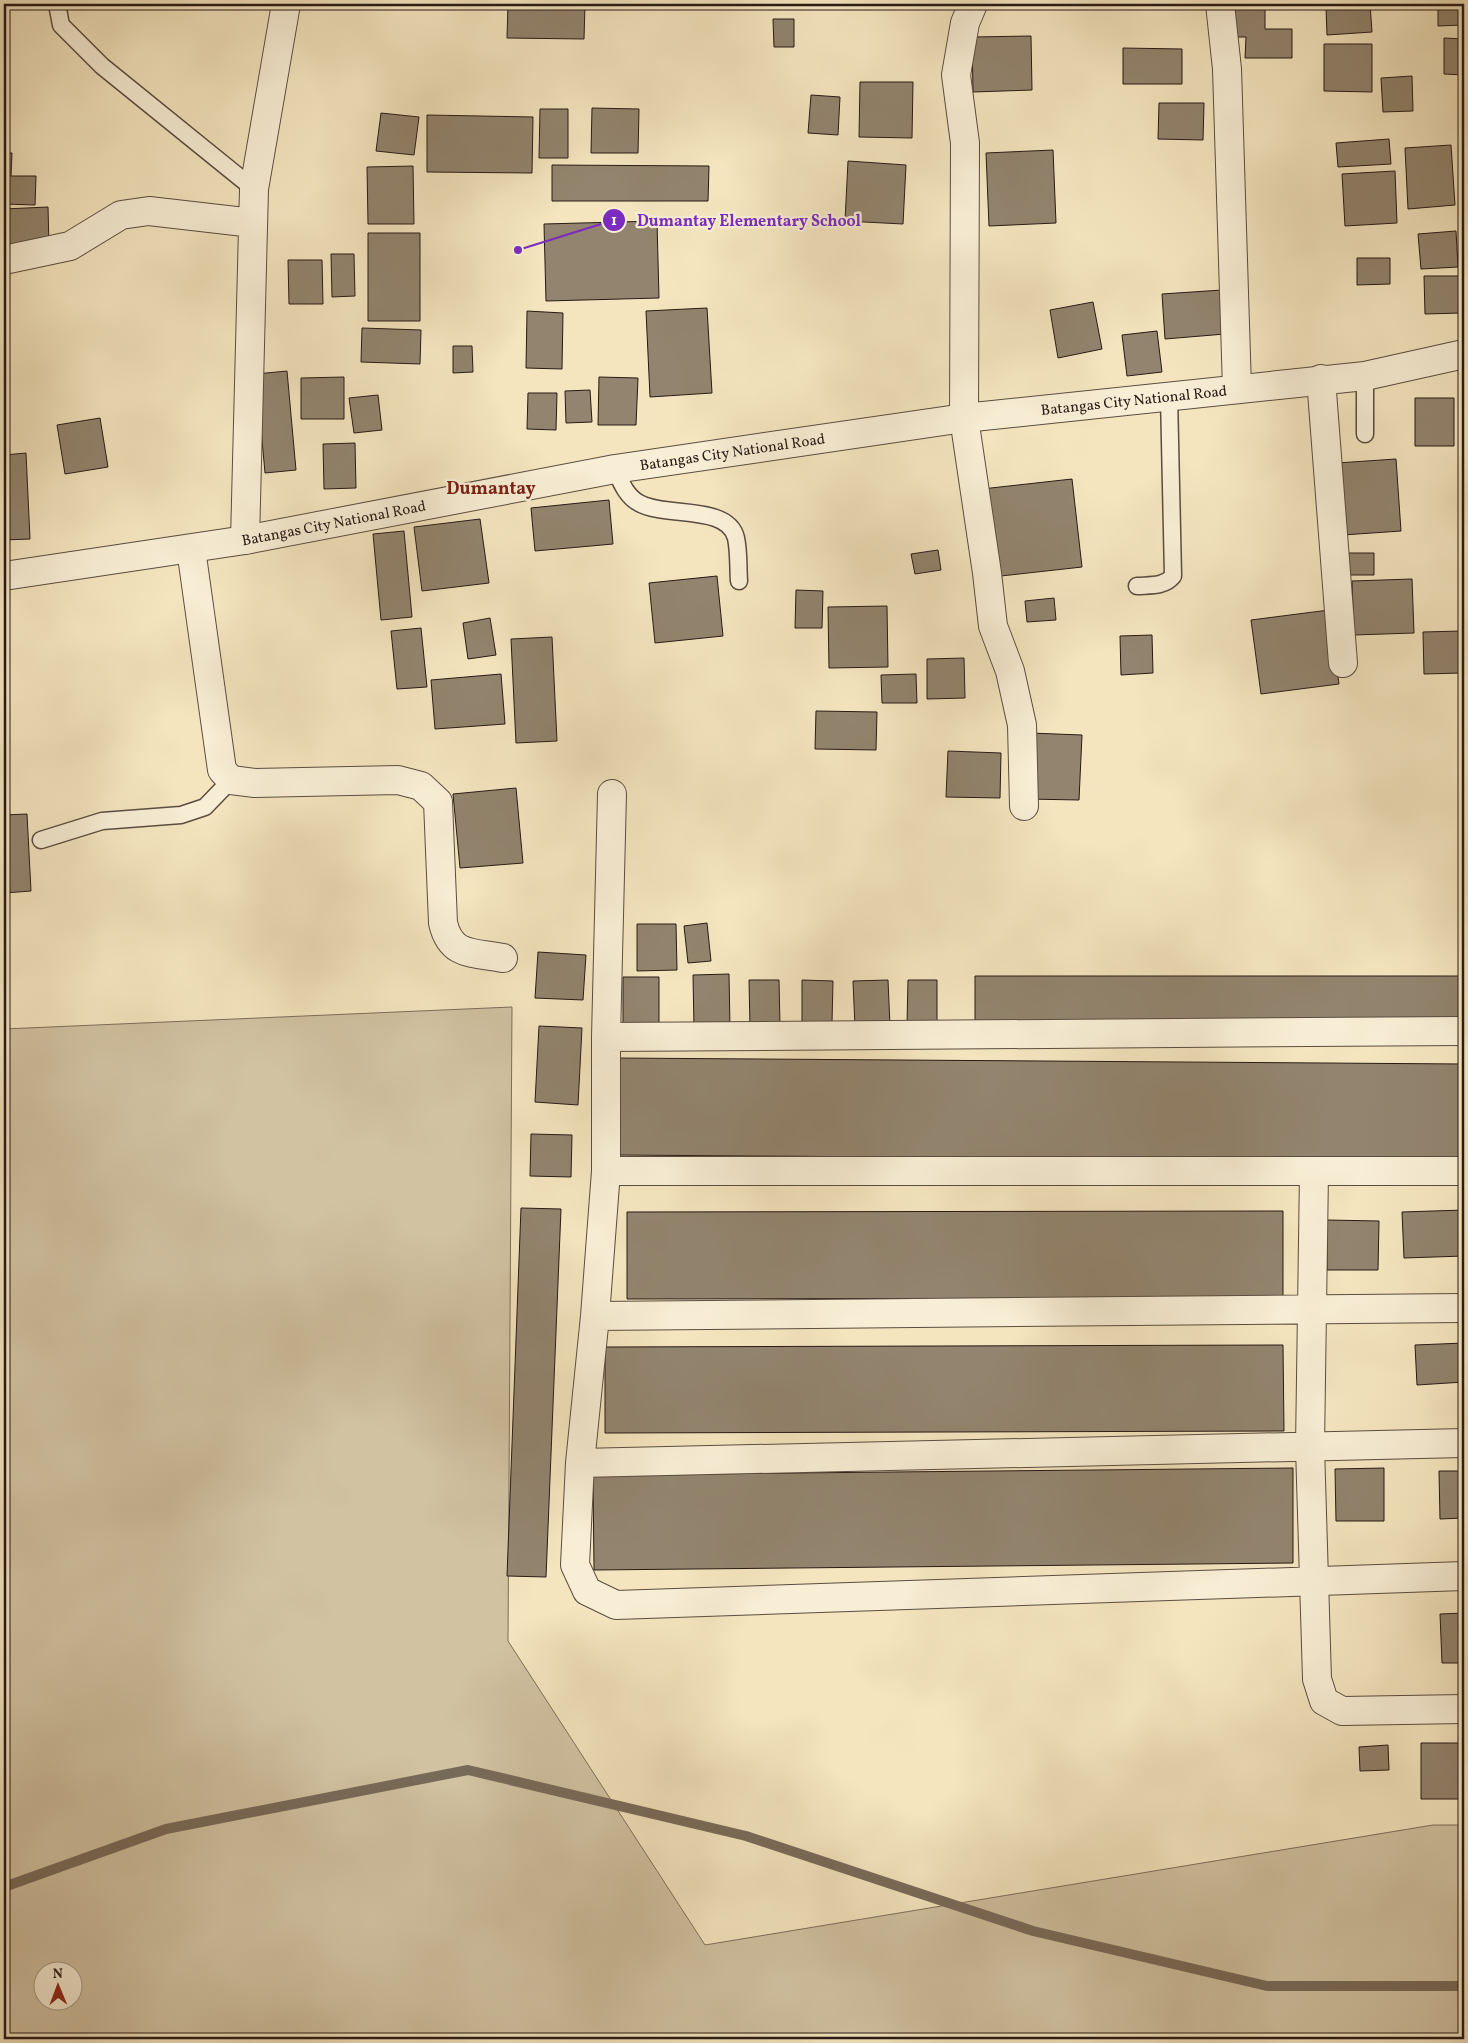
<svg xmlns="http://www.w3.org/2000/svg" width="1468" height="2043" viewBox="0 0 1468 2043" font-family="Vollkorn,serif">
  <rect width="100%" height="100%" fill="#f4e5bf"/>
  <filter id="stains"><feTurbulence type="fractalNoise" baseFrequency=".004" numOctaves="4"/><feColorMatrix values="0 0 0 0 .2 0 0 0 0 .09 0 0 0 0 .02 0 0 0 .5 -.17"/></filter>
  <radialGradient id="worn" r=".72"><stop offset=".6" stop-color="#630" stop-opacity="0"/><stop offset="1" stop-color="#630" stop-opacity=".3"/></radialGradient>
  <path fill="#d1c2a2" stroke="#7c6e5c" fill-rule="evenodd" d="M512 1007 508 1641 705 1945 1433 1825H1464V2039H4V1029ZM42 1970H72V2000H42Z"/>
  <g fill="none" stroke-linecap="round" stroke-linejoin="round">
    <path stroke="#786a59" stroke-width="10" d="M4 1887 166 1829 468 1770 746 1836 1033 1931 1267 1986H1464"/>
  </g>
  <path fill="#92846e" stroke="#271a16" d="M508 4H585L584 39 507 38Z
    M1230 4H1265V29H1292V58H1245L1246 37H1230Z
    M1370 4 1372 32 1327 35 1326 7Z
    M1438 4H1463V25L1438 26Z
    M773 19H794V47H774Z
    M1031 36 1032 90 973 92 972 37Z
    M1444 38 1464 39V75L1444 74Z
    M1324 44H1372V92L1324 91Z
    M1123 48 1182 49V84H1123Z
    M1412 76 1413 111 1383 112 1381 78Z
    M860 82H913L912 138 859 137Z
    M811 95 840 97 838 135 808 133Z
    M1159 103H1204L1203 140 1158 139Z
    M592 108 639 109 638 153H591Z
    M540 109H568V158H539Z
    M381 113 419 117 414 155 376 151Z
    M427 115 533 117 532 173 427 172Z
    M1389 139 1391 164 1338 167 1336 143Z
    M1451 145 1455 205 1408 209 1405 148Z
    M1053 150 1056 223 989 226 986 153Z
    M4 153H12L11 176H36L35 205 4 204Z
    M848 161 906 165 903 224 845 221Z
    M552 165 709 166 708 201H552Z
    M413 166 414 224H368L367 167Z
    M1395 171 1397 223 1345 226 1342 174Z
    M48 207 49 247 4 249V209Z
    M657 221 659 298 546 301 544 224Z
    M1456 231 1458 267 1421 269 1418 234Z
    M368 233H420V321H368Z
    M331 254H354L355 296 332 297Z
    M1357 258H1390V284L1357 285Z
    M288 260H322L323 304H289Z
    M1424 276H1460L1461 313 1425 314Z
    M1222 290 1225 334 1165 339 1162 294Z
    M1093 302 1102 349 1058 358 1050 310Z
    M707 308 712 393 650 397 646 311Z
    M527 311 563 313 562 369 526 368Z
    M362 328 421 330 420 364 361 362Z
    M1157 331 1162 372 1127 376 1122 335Z
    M453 346H472L473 372 453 373Z
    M287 371 296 470 265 473 256 374Z
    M344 377V419H301V378Z
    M599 377 638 378 636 425H598Z
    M590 390 592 422 566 423 565 391Z
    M528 393H557L556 430 527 429Z
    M378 395 382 430 354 433 349 398Z
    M1415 398H1454V446H1415Z
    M1460 409H1464V462H1459Z
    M100 418 108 467 65 474 57 425Z
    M355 443 356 488 324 489 323 444Z
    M26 453 30 539 4 540V455Z
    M1396 459 1401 531 1343 535 1337 463Z
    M1072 479 1082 567 992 577 982 489Z
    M609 500 613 544 535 551 531 508Z
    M480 519 489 583 422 591 414 527Z
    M404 531 412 617 381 620 373 534Z
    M938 550 941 570 915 574 911 554Z
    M1347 553H1374V575H1346Z
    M717 576 723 636 655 643 649 583Z
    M1412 579 1414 633 1354 635 1352 581Z
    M796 590 823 591 822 628H795Z
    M1054 598 1056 620 1027 622 1025 601Z
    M887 606 888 667 829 668 828 607Z
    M1329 610 1339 684 1261 694 1251 620Z
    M490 618 496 655 468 659 463 623Z
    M421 628 427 687 397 689 391 631Z
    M1461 631V673L1424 674 1423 632Z
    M1152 635 1153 673 1121 675 1120 636Z
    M552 637 557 741 516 743 511 639Z
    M964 658 965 698 927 699V659Z
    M501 674 505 724 435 729 431 680Z
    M916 674 917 703H882L881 675Z
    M816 711 877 712 876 750 815 749Z
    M1030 733 1082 735 1079 800 1027 799Z
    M948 751 1001 753 1000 798 946 797Z
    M516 788 523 863 460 868 453 794Z
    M27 814 31 891 4 893V815Z
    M707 923 711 961 688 963 684 926Z
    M637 924H676L677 970 637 971Z
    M538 952 586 955 583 1000 535 998Z
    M729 974 730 1028 694 1029 693 975Z
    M975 976H1464V1022H975Z
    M623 977H659V1025H623Z
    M749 980H779L780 1027 750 1028Z
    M802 980 833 981 832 1023H802Z
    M888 980 890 1026 855 1027 853 981Z
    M908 980H937V1026L907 1025Z
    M539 1026 582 1028 578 1105 535 1102Z
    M615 1058 1464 1064V1161L614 1155Z
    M531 1134 572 1135 571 1177 530 1176Z
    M521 1208 561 1209 546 1577 507 1576Z
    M1464 1210V1256L1404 1258 1402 1212Z
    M1283 1211V1298L627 1299V1212Z
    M1327 1220 1379 1221 1378 1270H1327Z
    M1464 1343V1382L1417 1385 1415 1345Z
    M1283 1345 1284 1431 605 1433V1347Z
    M1293 1468V1563L594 1570 593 1475Z
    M1384 1468V1521H1336L1335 1469Z
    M1439 1471H1464V1518L1440 1519Z
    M1464 1613V1663H1442L1440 1614Z
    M1421 1743H1464V1799H1421Z
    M1388 1745 1389 1770 1360 1771 1359 1747Z"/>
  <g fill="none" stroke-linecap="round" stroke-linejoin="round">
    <g stroke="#5a4d40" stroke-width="19">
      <path id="service" d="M57 4 61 25 102 66 254 189
        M1365 434V376
        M615 469C621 482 626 496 639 503 665 518 728 504 736 538 739 552 738 567 739 581
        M1137 586C1150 585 1164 587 1173 576L1169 396
        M41 840 102 821 181 815 205 807 231 780"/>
    </g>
    <g stroke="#5a4d40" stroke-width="30">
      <path id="minor" d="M973 4 965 23 956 75 965 143 964 418 987 573 993 626 1010 671 1022 725 1024 806
        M1220 4 1227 69 1237 388
        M4 260 70 246 121 215 149 211 253 223
        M1321 379 1343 663
        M245 540 254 189 286 4
        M191 549 222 770 231 780 255 783 398 780 421 786 438 802 443 923C451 957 473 952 503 958
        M612 794 606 1037V1171L595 1316 580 1463 575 1565 587 1591 616 1605 1464 1576
        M606 1037 1464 1031
        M606 1171H1464
        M1314 1172 1310 1447 1317 1679 1324 1701 1342 1711 1464 1709
        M595 1316 1464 1308
        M580 1463 1464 1443"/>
    </g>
    <g stroke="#5a4d40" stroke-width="30">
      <g id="tertiary">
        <path id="s1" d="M4 576 245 540 615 469 964 418 1365 376 1464 354"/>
      </g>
    </g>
    <use href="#service" stroke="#f8eed5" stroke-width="16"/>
    <use href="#minor" stroke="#f8eed5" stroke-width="28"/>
    <use href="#tertiary" stroke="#f8eed5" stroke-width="28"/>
  </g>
  <g text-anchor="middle" stroke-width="4.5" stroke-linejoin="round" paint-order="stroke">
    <g font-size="15" fill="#271a16" stroke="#f8eed5">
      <text dy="5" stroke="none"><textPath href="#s1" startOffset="1144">Batangas City National Road</textPath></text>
      <text dy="5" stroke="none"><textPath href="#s1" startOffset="739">Batangas City National Road</textPath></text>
      <text dy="5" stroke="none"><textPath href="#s1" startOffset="334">Batangas City National Road</textPath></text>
    </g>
    <g font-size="18" font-weight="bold" fill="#7a1f14" stroke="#f8eed5">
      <text x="491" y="494">Dumantay</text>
    </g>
  </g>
  <path fill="none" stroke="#7b2cbf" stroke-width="2" d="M518 250L614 220"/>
  <g fill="#7b2cbf" stroke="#f8eed5" stroke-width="2">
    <circle cx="518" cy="250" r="5"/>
    <circle cx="614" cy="220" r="12"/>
  </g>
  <g font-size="15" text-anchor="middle" font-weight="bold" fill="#fff">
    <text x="614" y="225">1</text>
  </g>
  <g font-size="16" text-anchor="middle" font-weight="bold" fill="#7b2cbf" stroke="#f8eed5" stroke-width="4.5" stroke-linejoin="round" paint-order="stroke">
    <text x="749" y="226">Dumantay Elementary School</text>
  </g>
  <rect width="1468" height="2043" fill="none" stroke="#f4e5bf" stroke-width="20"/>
  <rect x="5" y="5" width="1458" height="2033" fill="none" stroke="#271a16" stroke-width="2.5"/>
  <rect x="10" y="10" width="1448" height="2023" fill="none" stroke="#271a16"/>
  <g transform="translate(58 1986) rotate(359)"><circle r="24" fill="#f8eed5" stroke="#a49989"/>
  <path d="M0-4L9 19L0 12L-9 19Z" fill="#8f2418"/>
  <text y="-8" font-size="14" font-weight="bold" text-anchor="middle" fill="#271a16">N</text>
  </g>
  <rect width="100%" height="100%" filter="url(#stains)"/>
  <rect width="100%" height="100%" fill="url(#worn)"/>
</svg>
